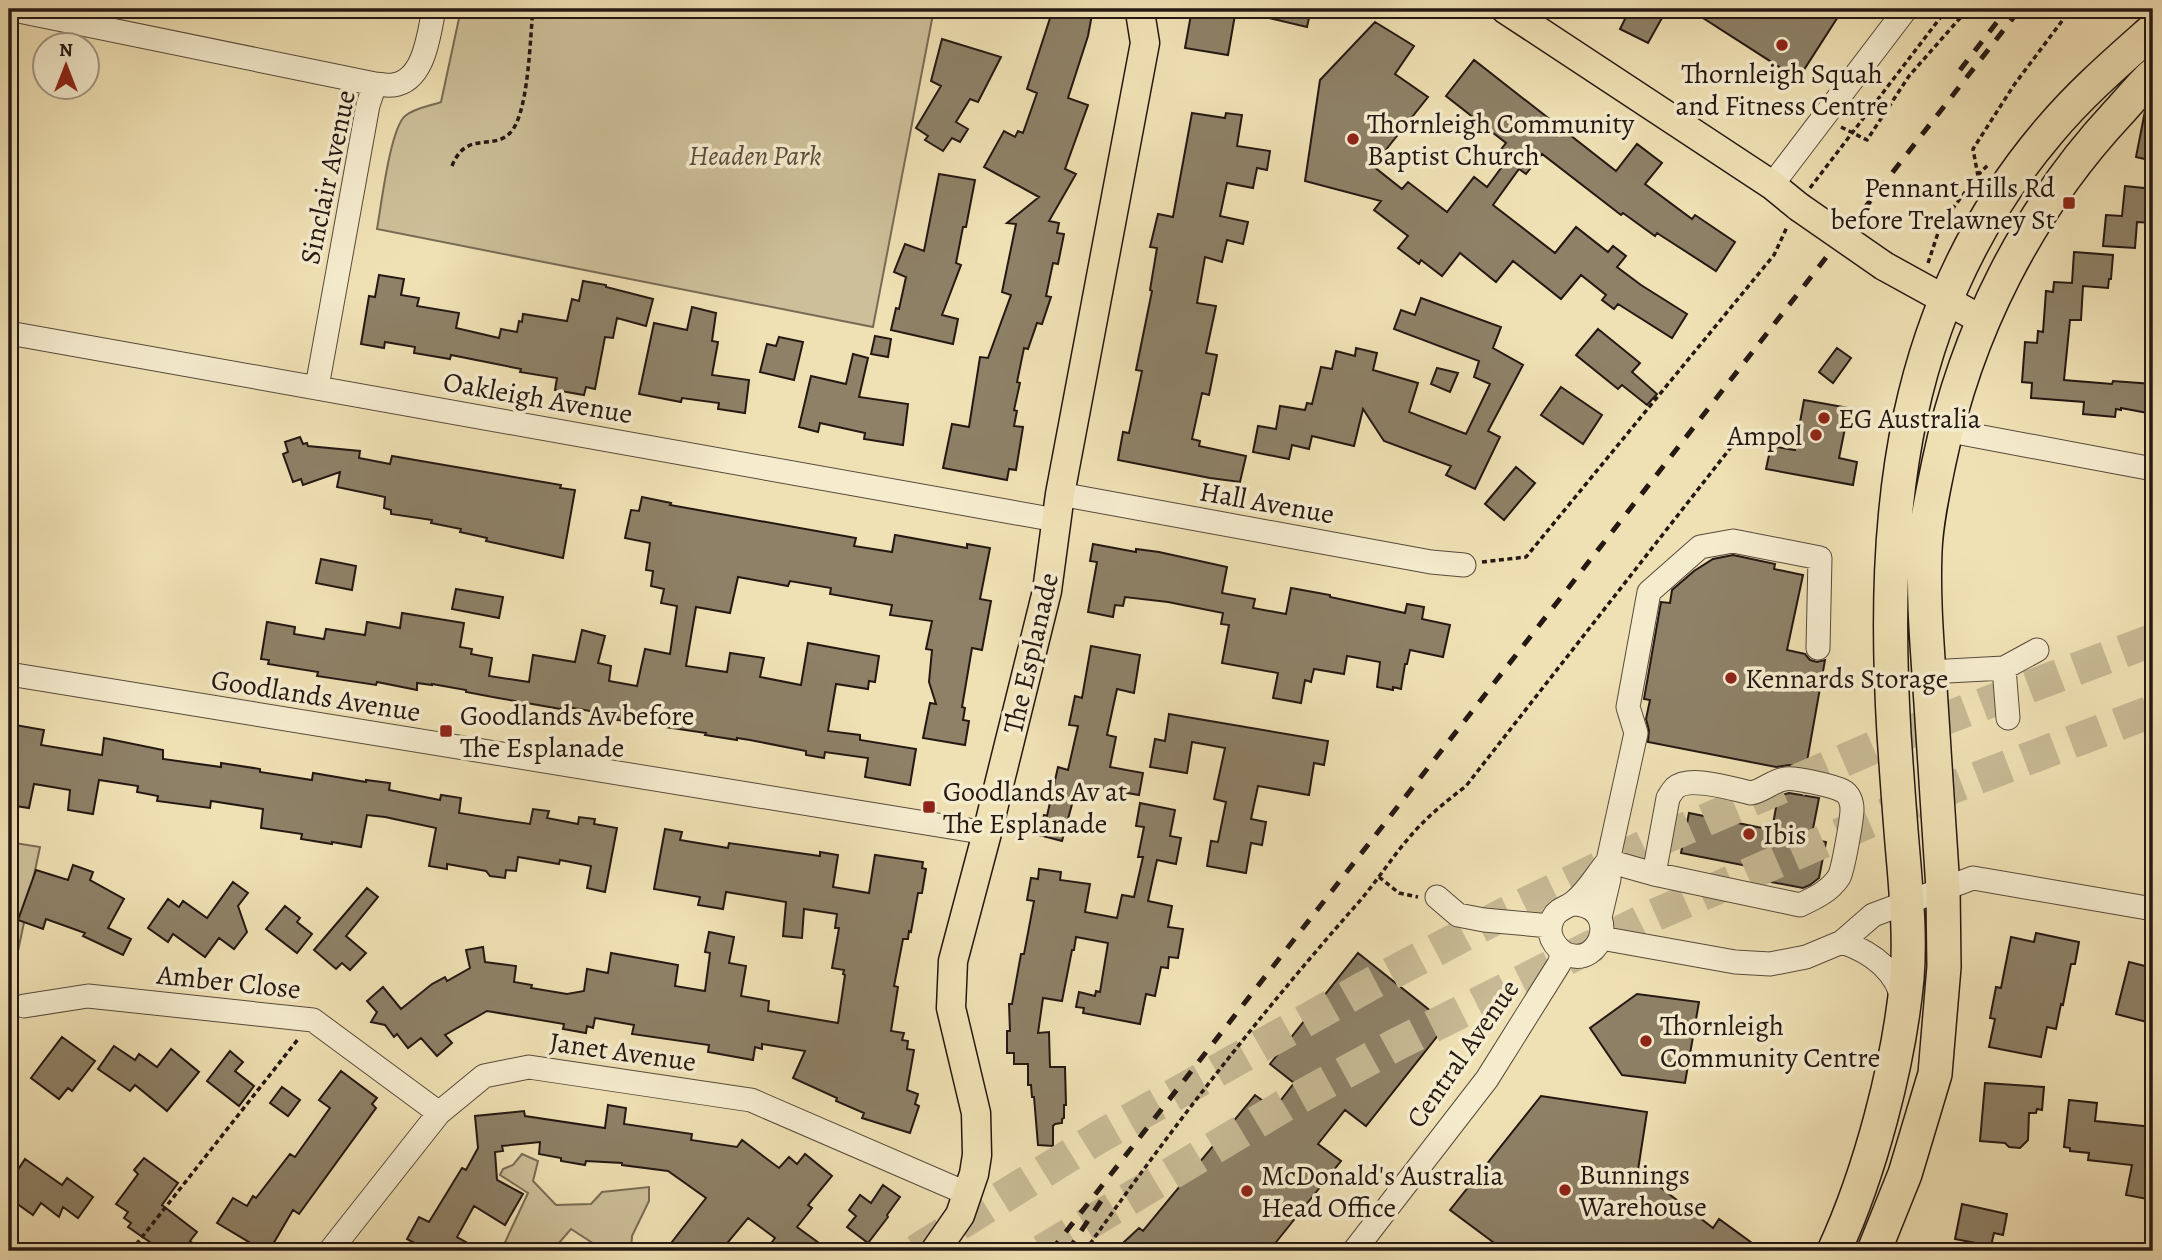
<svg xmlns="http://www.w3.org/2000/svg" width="2162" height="1260" viewBox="0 0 2162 1260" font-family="Alegreya,serif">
  <rect width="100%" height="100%" fill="#f0e1b4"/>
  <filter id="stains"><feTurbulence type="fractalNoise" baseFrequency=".00286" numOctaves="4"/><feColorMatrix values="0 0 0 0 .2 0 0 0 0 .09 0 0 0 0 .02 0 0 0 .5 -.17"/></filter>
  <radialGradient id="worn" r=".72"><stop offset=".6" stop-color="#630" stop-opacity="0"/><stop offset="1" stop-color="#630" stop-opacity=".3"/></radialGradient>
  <path fill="#cdbf99" stroke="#786c56" stroke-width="2" d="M461 9H934L873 327 377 229C381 207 390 129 405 116 414 108 430 106 441 102Z
    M9 842 40 847 15 965 9 972Z
    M522 1154 538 1161 533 1181 556 1205 591 1204 602 1192 649 1187V1201L632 1236 631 1251H605L571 1229 552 1251H501L528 1193 500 1175 503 1169 513 1165Z"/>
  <path fill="#8e8167" stroke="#241813" stroke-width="2" d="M1053 9H1093L1088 36 1068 98 1088 105 1065 169 1076 174 1049 221 1059 223 1057 233 1064 234 1058 264 1053 263 1046 296 1051 297 1042 324 1037 323 1028 349 1024 348 1017 382 1020 383 1014 410 1017 411 1014 426 1023 427 1016 470 1009 469 1007 480 943 468 952 424 969 427 980 357 988 358 1011 295 1002 292 1016 224 1007 223 1039 197 984 167 1004 131 1015 137 1018 131 1023 133 1037 93 1027 89Z
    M1192 9H1236L1228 55 1185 48Z
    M1257 9H1311L1307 27 1256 15Z
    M1630 9H1667L1648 43 1620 29Z
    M1689 9H1843L1798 79Z
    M1375 22 1414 46 1395 74 1428 97 1373 166 1402 189 1408 182 1447 212 1474 177 1487 187 1507 160 1498 153 1506 143 1446 96 1474 60 1616 171 1637 144 1662 163 1645 184 1692 219 1695 215 1735 242 1716 271 1657 233 1655 236 1623 213 1621 215 1542 154 1526 174 1519 169 1493 205 1555 253 1576 227 1608 252 1613 246 1626 256 1617 267 1641 285 1687 314 1672 338 1618 304 1614 309 1602 300 1606 295 1581 275 1561 299 1513 261 1496 282 1460 253 1442 276 1421 260 1419 264 1398 248 1408 236 1374 210 1381 201 1305 181 1320 80Z
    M942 39 1001 57 978 102 970 99 956 122 968 129 960 142 952 138 943 151 925 140 928 136 916 128 941 86 931 81Z
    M2149 107H2153V161L2136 157 2145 111Z
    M1192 113 1225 118 1226 113 1242 115 1237 146 1270 151 1267 170 1257 168 1253 188 1227 183 1220 216 1248 222 1243 244 1227 240 1222 262 1205 257 1197 303 1216 306 1206 353 1217 355 1209 395 1202 393 1192 439 1200 441 1199 446 1246 456 1240 482 1210 478 1118 460 1123 432 1129 433 1142 371 1136 370 1152 291 1150 290 1157 248 1150 247 1158 214 1173 217Z
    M939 174 975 180 966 227H963L956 263 961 265 942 315 958 319 953 344 891 330 896 308 899 309 906 277 894 272 905 244 924 251Z
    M2125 186 2153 189V223L2137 222 2135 248 2103 246 2106 215 2122 216Z
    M2074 252 2113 255 2111 279H2109L2108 288 2083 286 2081 320H2070L2064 380 2112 384 2113 381 2153 384V414L2121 408V410L2116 409 2115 417 2083 414 2084 402 2031 398 2032 383 2022 382 2025 342 2037 343 2038 331 2043 332 2046 291 2053 292 2054 282 2072 283Z
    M379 275 404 279 401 295 419 298 417 306 459 313 456 328 499 338 501 329 517 332 519 321 522 322 523 314 567 321 572 299 579 301 583 281 606 285V287L653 299 646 326 617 318 613 338 605 337 595 389 586 387 584 395 555 390 557 378 520 372 521 369 451 355 450 359 414 353 415 347 385 342 384 348 361 344 369 296 375 297Z
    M1421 298 1501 327 1493 348 1523 365 1488 431 1500 437 1475 489 1446 475 1451 466 1384 441 1363 409 1354 446 1312 436 1309 449 1292 445 1289 459 1253 452 1258 426 1276 429 1280 406 1305 410 1307 403 1312 404 1321 367 1332 369 1336 351 1355 356 1356 348 1377 353 1373 370 1418 383 1409 412 1466 434 1490 384 1474 377 1479 361 1394 329 1401 310 1415 315Z
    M692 307 716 313 712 341 718 342 712 375 749 380 745 413 718 409 719 403 682 398 681 402 639 394 654 323 687 330Z
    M1598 329 1640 363 1632 372 1657 394 1647 405 1622 385 1618 389 1576 355Z
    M875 336 891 339 888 357 871 354Z
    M779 337 803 342 794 380 760 372 767 344 776 346Z
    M1837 348 1851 358 1833 383 1819 372Z
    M853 354 868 358 859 397 908 404 903 445 864 439 865 433 820 423 818 432 799 427 811 376 846 384Z
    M1437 368 1458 373 1450 392 1431 384Z
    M1561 387 1602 415 1583 444 1541 415Z
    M1804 400 1849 408 1839 458 1857 462 1853 485 1766 469 1771 446 1795 450Z
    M300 437 303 444 307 443 308 446 360 451 359 458 390 464 392 456 421 461 561 485 560 488 575 490 563 558 486 541 487 538 460 532 461 529 431 523 432 520 391 514V510L384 508 385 497 337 487 340 472 303 485 301 479 293 482 283 454 288 452 285 442Z
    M1516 467 1535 483 1504 520 1485 504Z
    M642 497 671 503 670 505 856 538 854 546 892 552 895 535 967 548V544L990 548 980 599 991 601 982 650 972 648 962 707 965 708 963 720 969 721 965 745 923 738 930 703 936 704 929 682 932 650 926 649 932 621 890 615 892 605 830 594 831 588 790 581 788 586 738 577 730 613 696 607 686 666 727 672 730 653 764 658 760 677 801 685 808 643 879 656 875 682 869 681 868 689 836 684 828 731 860 735V740L916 749 910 785 865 777 868 758 825 752 824 758 806 755V751L750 740 737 738V740L705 735 706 733 617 720 618 716 562 706 561 709 498 698 466 692V690L432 684V685L417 683V690L377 682 376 685 317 676 318 672 268 664 269 660 261 659 267 622 295 627 294 634 324 639 326 629 365 635 367 622 400 628 402 613 464 623 460 647 472 649 471 654 492 658 489 676 529 682 533 655 575 662 582 630 605 636 598 663 611 666 609 681 637 686 645 649 670 654 677 606 661 603 664 589 651 586 653 571 646 570 650 543 625 538 631 510 639 511Z
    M1093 544 1136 552V549L1159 552 1227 567 1222 593 1255 599 1253 608 1286 614 1291 588 1330 595V597L1405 613 1407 604 1424 607 1422 619 1450 625 1443 657 1410 650 1407 664H1405L1401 689 1393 687V690L1377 687 1380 662 1347 656 1344 674 1314 669 1311 682 1305 680 1301 703 1273 698 1278 673 1222 663 1229 625 1221 624 1223 613 1168 602 1125 597 1123 606 1115 605 1113 617 1088 612 1097 562 1090 561Z
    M1733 555 1775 564 1774 569 1803 575 1787 650 1805 654 1810 660 1817 662 1825 660 1806 767 1789 765 1776 767 1648 742 1649 730 1646 719 1650 700 1644 699 1661 602 1670 603 1672 590 1694 571 1713 559Z
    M321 559 356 566 352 590 316 583Z
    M456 589 503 597 499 618 452 609Z
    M1091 646 1140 655 1134 693 1117 689 1107 735 1116 737 1110 767 1143 773 1139 795 1094 787 1091 800 1074 797 1062 841 1039 835 1044 815 1047 816 1058 767 1068 770 1078 726 1069 725 1075 696 1082 698Z
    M1169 714 1328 741 1324 765 1314 763 1309 795 1258 786 1251 819 1266 822 1262 845 1251 843 1246 873 1207 866 1211 841 1218 842 1226 802 1214 799 1225 748 1192 742 1187 773 1150 767 1155 739 1165 741Z
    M15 725 44 730 41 745 102 755 104 738 163 750V759L221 767V763L260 769V772L312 780 313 773 366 782V780L390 783 389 790 440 800 441 795 461 798 459 813 502 820 530 824 533 809 549 811 547 818 578 824 579 817 595 819 594 824 617 828 605 892 587 888 591 866 560 860 559 864 518 857 516 871 506 870 505 878 490 876 486 871 447 864V869L429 866 436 828 385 817 367 815 361 847 332 842V844L301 839 302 834 261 828 263 809 211 801 210 808 157 801 158 796 137 792 138 786 99 780 93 814 68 810 70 790 34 784 29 808 9 805V758Z
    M1789 793 1819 798 1811 839 1826 842 1819 878 1810 885 1803 888 1766 881 1768 870 1681 853 1689 813 1772 830 1778 796Z
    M1140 803 1175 810 1170 836 1181 838 1176 864 1157 860 1148 901 1172 906 1168 927 1183 929 1178 958 1169 957 1168 968 1161 967 1155 996 1146 994 1140 1024 1083 1013 1084 1008 1076 1007 1079 992 1095 996 1096 991 1100 992 1108 943 1076 937 1074 950H1072L1062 1001 1043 998 1038 1033 1049 1032 1050 1067H1065L1066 1105H1064V1118L1062 1119V1123L1055 1124 1053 1126V1146L1038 1145 1034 1097H1032L1031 1085H1028V1064H1014V1053H1007V1031H1010L1009 1004H1012L1021 954H1024L1034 901 1027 900 1031 878 1038 879 1039 869 1061 872 1060 880 1090 884 1085 912 1117 918 1122 895 1134 897 1143 857H1138L1144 827 1136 826Z
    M665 829 682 832 680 840 728 848 729 843 820 856V852L838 855 833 887 869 893 875 855 923 862 922 868 926 869 922 893H918L911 932 909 931 908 939H903L894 986 898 987 891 1031 904 1033 902 1040 908 1041 907 1049 914 1050 907 1090 918 1094 915 1104 919 1106 910 1133 862 1118 864 1113 836 1101 837 1098 793 1078 805 1051 762 1044V1049L755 1047 753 1060 708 1052 709 1045 632 1034 634 1025 595 1018 593 1028 587 1026 586 1033 563 1029 564 1024 487 1011 445 1035 452 1043 437 1056 421 1038 408 1048 397 1034 394 1037 385 1025 371 1022 377 1012 367 1001 383 987 401 1009 432 984 445 977 447 981 470 968 466 950 483 947 485 962 516 966 514 982 532 985 531 988 567 994 584 991 587 969 608 973 611 953 678 965 675 986 705 991 710 953 705 952 709 932 734 937 729 963 746 966 741 996 769 1001 768 1011 838 1023 845 975 843 974 844 970 832 968 839 928H835L837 914 804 909 802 938 783 936 786 902 726 892 723 909 698 905 700 897 654 889Z
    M73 865 93 872 90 880 124 899 108 928 131 939 123 955 83 936 85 933 46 919 43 929 18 920 36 870 68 880Z
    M233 882 248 893 238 906 247 932 234 949 219 938 205 957 173 934 168 942 148 928 168 899 179 907 183 901 207 918Z
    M367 888 378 897 346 936 366 953 350 970 342 963 336 969 314 950Z
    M285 906 300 918 297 922 312 934 297 953 266 929Z
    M2036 933 2079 942 2075 964H2071L2063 1005 2061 1004 2056 1029 2047 1027 2041 1057 1989 1047 1995 1019 1990 1018 1996 987 2001 988 2011 937 2034 942Z
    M1358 953 1447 1024 1366 1126 1345 1110 1318 1144 1341 1161 1269 1251H1132L1123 1243 1139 1228 1143 1231 1255 1095 1274 1109 1294 1083 1270 1064Z
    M2129 962 2153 968V1000L2147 1022 2116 1014Z
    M1637 994 1699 1002 1685 1083 1622 1075 1590 1028Z
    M62 1037 95 1061 72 1091 68 1088 59 1099 31 1078Z
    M114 1046 135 1060 139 1054 157 1067 171 1049 199 1072 167 1111 135 1085 130 1091 98 1069Z
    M230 1051 243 1062 235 1071 254 1086 239 1106 207 1081Z
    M341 1071 377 1098 372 1104 376 1108 299 1214 293 1210 269 1251H264L217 1223 233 1198 247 1206 253 1196 256 1198 290 1154 295 1157 330 1108 319 1100Z
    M1985 1083 2044 1087 2042 1110 2037 1109 2036 1113H2029L2028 1140 2020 1148 2009 1147 2005 1143 1980 1141Z
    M282 1087 300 1100 288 1116 270 1103Z
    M1541 1096 1647 1112 1638 1170 1713 1228 1719 1219 1763 1251H1505L1450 1210Z
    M2069 1100 2097 1103 2095 1121 2153 1127V1200L2126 1195 2132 1165 2088 1160 2089 1153 2070 1151V1148L2064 1147Z
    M608 1105 626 1108 624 1124 692 1134 691 1140 737 1147 742 1140 779 1168 789 1157 797 1164 805 1154 832 1176 808 1205 812 1208 797 1227 830 1251H765L775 1238 748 1218 724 1247 723 1245 718 1251H665L706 1198 668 1171 622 1165V1163L586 1161 585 1165 561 1161V1158L539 1154 540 1142 502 1146 503 1151 495 1152 497 1180 523 1194 505 1225 474 1206 457 1237 482 1251H444L433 1245 429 1251 407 1239 419 1217 429 1222 462 1168 466 1170 478 1148 475 1116 524 1111 525 1116 605 1128Z
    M144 1158 178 1183 162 1205 197 1232 190 1241 203 1251H163L128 1227 131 1223 124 1218 128 1212 116 1204 138 1174 134 1170Z
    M25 1159 62 1185 67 1178 93 1197 78 1218 63 1207 59 1217 41 1203 33 1215 9 1198V1183Z
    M883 1185 900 1197 887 1215 888 1217 868 1243 847 1227 856 1216 849 1210 860 1195 871 1203Z
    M1962 1204 2007 1214 2003 1235 1994 1233 1991 1246 1955 1239Z"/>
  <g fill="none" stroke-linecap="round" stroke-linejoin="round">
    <path stroke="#c7b994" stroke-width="33" stroke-dasharray="33 17" stroke-linecap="butt" d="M916 1251 1099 1137 1367 986 1506 913 1645 846 1912 731 2153 640
      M1042 1251 1287 1104 1397 1044 1648 918 1914 802 2153 711"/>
    <g stroke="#574a3b" stroke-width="25">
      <path id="minor" d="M9 9 375 84
        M1772 185 1906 9
        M9 333 1056 520
        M317 387 368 105 375 84C381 84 387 86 393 85 425 81 429 33 434 9
        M1945 430 2153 469
        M1060 494 1431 562 1464 565
        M2004 668 2008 718
        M1929 672 2004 668 2037 650
        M9 674 987 833
        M1608 861 1654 874 1800 905C1815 898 1830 891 1839 877 1843 870 1852 819 1852 809 1852 802 1849 794 1843 791 1834 786 1794 777 1785 779 1772 781 1763 791 1751 793 1732 789 1690 775 1675 788 1672 791 1670 795 1668 798L1654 874
        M1437 897 1458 915 1484 920 1550 926
        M1572 904C1621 904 1603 969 1566 954 1560 951 1555 945 1552 939 1549 932 1550 924 1553 918 1558 908 1567 908 1574 902 1588 891 1597 874 1608 861
        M1600 917 1609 879 1608 861 1636 733 1628 707 1649 592 1700 547 1733 541 1820 558 1818 648
        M1601 938 1735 962 1770 964 1806 957 1842 942 1873 915 1973 878 2153 909
        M1842 942C1871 952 1896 969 1903 1001
        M24 1006 88 996 313 1020 439 1113
        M330 1251 439 1113 484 1076 529 1067 751 1100 968 1194
        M1354 1251 1487 1079 1559 964 1563 953"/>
    </g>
    <g stroke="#241813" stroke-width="31">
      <path id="major" d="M1505 9 1772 185 1799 207
        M1884 266 1982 320
        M935 1251 960 1215 974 1174 977 1155 976 1113 951 1008 953 961 987 833 1047 591 1060 494 1145 43 1141 18 1143 9"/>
    </g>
    <g stroke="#241813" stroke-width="36">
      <path id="highway" d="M1834 1251C1870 1173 1899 1064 1907 978 1910 941 1907 903 1904 866 1900 822 1897 778 1894 734 1881 513 1899 307 2049 131 2080 94 2117 62 2153 30
        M1874 1251 1905 1174 1935 1074 1944 967 1943 889C1939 822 1934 755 1930 688 1927 643 1923 597 1925 551 1926 522 1933 491 1939 462 1966 332 2027 211 2117 114 2129 101 2140 87 2153 75"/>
    </g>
    <path stroke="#241813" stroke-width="3.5" stroke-dasharray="5 3.5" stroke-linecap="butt" d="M1841 127 1867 140 1909 76 1968 9
      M452 166C466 130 493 151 510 133 529 114 530 36 533 9
      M1978 176 1973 149 2014 85 2071 9
      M1810 188 1947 9
      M1928 263 1941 224 1978 175 1989 164
      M1482 562 1526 557 1774 255 1787 227
      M1379 877 1399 893 1418 897
      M9 975 16 989
      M131 1251 299 1038
      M1085 1251C1170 1130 1260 1014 1358 903 1378 880 1394 854 1414 832 1430 814 1448 800 1466 786L1739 437"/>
    <use href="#minor" stroke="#f5ecce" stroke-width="23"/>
    <use href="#major" stroke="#f0e1b4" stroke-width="28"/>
    <use href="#highway" stroke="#f0e1b4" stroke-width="33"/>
    <path stroke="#241813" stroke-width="5" stroke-dasharray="12 12" stroke-linecap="butt" d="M1960 70 2007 9
      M1051 1251 2020 9
      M1068 1251 1101 1201"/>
    <g stroke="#241813" stroke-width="31" stroke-linecap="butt">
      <path id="major-bridge" d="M1799 207 1884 266"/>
    </g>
    <use href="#major-bridge" stroke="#f0e1b4" stroke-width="28"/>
  </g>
  <g fill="#8f2418" stroke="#f5ecce" stroke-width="2.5">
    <circle cx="1782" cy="45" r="7"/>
    <circle cx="1353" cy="139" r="7"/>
    <rect x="2062" y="196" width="14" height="14" rx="3.5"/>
    <circle cx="1824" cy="418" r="7"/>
    <circle cx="1816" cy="435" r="7"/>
    <circle cx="1731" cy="678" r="7"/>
    <rect x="439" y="724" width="14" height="14" rx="3.5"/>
    <rect x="922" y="800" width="14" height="14" rx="3.5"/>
    <circle cx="1749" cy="834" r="7"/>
    <circle cx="1646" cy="1041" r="7"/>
    <circle cx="1565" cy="1190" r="7"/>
    <circle cx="1247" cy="1191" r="7"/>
  </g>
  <g text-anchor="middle" stroke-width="7" stroke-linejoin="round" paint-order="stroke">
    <g font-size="28" fill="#241813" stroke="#f5ecce" text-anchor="start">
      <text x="1782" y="83" text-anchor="middle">Thornleigh Squah<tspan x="1782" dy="32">and Fitness Centre</tspan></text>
      <text x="1367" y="133">Thornleigh Community<tspan x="1367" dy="32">Baptist Church</tspan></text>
      <text x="2055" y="197" text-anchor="end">Pennant Hills Rd<tspan x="2055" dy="32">before Trelawney St</tspan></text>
      <text x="1838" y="428">EG Australia</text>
      <text x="1802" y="445" text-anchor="end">Ampol</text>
      <text x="1745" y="688">Kennards Storage</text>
      <text x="460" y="725">Goodlands Av before<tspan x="460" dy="32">The Esplanade</tspan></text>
      <text x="943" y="801">Goodlands Av at<tspan x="943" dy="32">The Esplanade</tspan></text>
      <text x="1763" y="844">Ibis</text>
      <text x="1660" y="1035">Thornleigh<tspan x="1660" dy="32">Community Centre</tspan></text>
      <text x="1579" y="1184">Bunnings<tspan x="1579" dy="32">Warehouse</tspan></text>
      <text x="1261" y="1185">McDonald's Australia<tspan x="1261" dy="32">Head Office</tspan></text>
    </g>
    <g font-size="28" font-style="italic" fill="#574a3b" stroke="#f5ecce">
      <text x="755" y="165">Headen Park</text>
    </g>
    <g font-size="28" fill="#241813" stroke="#f5ecce">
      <text transform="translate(327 177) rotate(-78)" y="10">Sinclair Avenue</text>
      <text transform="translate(538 397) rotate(10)" y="10">Oakleigh Avenue</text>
      <text transform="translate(1267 502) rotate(10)" y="10">Hall Avenue</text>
      <text transform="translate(1030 653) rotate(-77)" y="10">The Esplanade</text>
      <text transform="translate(316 695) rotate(9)" y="10">Goodlands Avenue</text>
      <text transform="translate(229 981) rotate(6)" y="10">Amber Close</text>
      <text transform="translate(623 1051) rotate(8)" y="10">Janet Avenue</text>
      <text transform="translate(1462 1053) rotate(-55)" y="10">Central Avenue</text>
    </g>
  </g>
  <rect width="2162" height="1260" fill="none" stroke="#f0e1b4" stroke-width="35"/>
  <rect x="10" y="10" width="2141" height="1239" fill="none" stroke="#241813" stroke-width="3.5"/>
  <rect x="18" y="18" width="2127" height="1225" fill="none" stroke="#241813" stroke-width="2"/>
  <g transform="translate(66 66)"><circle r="33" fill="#f5ecce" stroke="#a19783" stroke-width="2"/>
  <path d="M0-5L12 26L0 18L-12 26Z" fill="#8f2418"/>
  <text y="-10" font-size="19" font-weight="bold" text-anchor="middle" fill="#241813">N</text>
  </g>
  <rect width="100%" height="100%" filter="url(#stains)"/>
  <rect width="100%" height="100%" fill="url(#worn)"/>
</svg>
